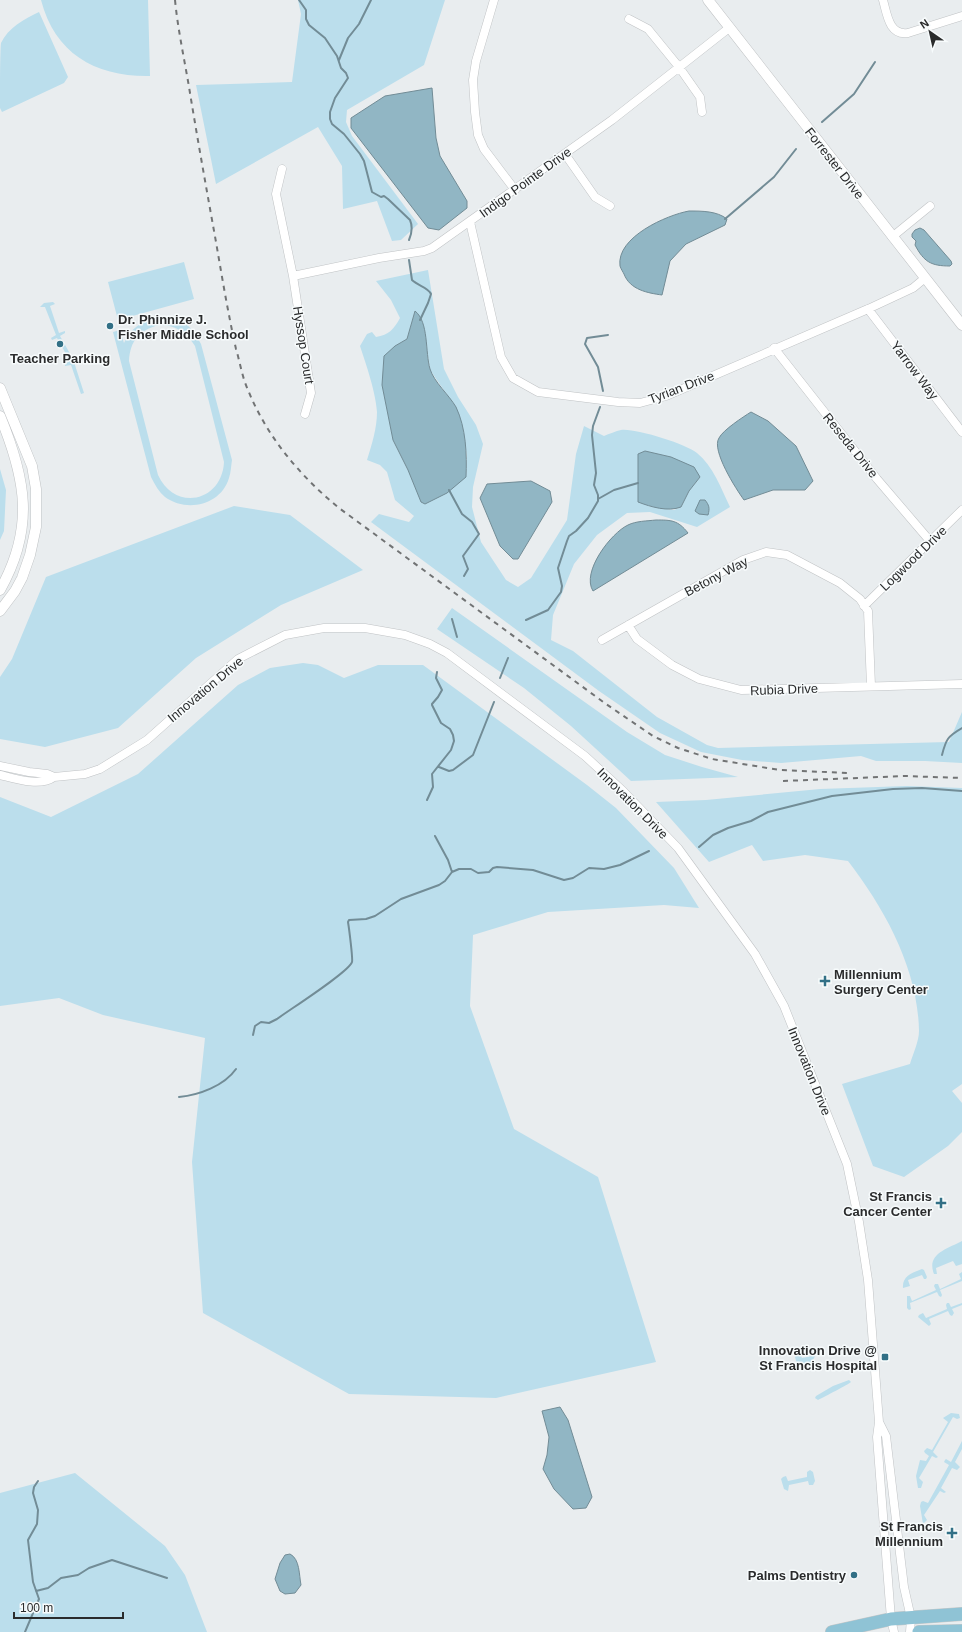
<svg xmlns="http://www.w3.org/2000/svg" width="962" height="1632" viewBox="0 0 962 1632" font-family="Helvetica,sans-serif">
  <rect width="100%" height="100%" fill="#e9edef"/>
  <path fill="#bbdeec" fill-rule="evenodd" d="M41 0H148L150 76C96 77 55 54 41 0Z
    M298 0H445L424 65 347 110 346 122 352 136 418 224 401 240 392 241 377 201 343 209 342 166 318 127 216 184 196 85 292 82 301 14Z
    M39 12 68 77 64 83 2 112 0 108C0 97 0 50 1 43 8 28 24 19 39 12Z
    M184 262 194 299 118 320 108 282Z
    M428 270 444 369 458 397 476 425 483 444 473 487 472 507 481 542 506 580 518 587 531 578 567 520 576 454 584 426 604 436C609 434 616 431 621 430 635 428 686 444 697 453 713 466 721 488 730 507L697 527 650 512 627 513 597 535 574 564 553 615 551 640 573 651 657 717 707 745 718 748 949 742 962 712V763L925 761H876L861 756 781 763 742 760 701 752 660 733 599 691 371 522 379 514 409 522 414 516 395 500 387 472 380 465 367 460C372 444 377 428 377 412 376 393 366 364 360 346L367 334 372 332 376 337C389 335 394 329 400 318L391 300 376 281ZM415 311 424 330 430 370 456 408 464 437 467 456 466 477 408 470 393 440 395 346 407 339ZM700 477 689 491 681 507 674 510 648 506Z
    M53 302 55 304 50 306 59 333 65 331V333L60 336 73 359 78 357 79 359 74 362 84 393 81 394 71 365 65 366V364L70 361 57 338 52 340 51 338 56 335 45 307H40L44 303Z
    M162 317C184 321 190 323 201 344L232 460C231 466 231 472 229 478 221 505 187 513 165 497 159 492 155 485 151 477L113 332 120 330 124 343C133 325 143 321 162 317ZM159 325C176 325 186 332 195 346L224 462C222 502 175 512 158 475L129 361C130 341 139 330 159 325Z
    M0 469 6 490 4 531 0 540Z
    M234 506 290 515 363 570 281 605 196 658 118 728 45 747 0 739V677L12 659 46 577Z
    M452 608 627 732 665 755 702 767 738 777 631 781 571 726 524 688 437 629Z
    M303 663 318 665 344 678 378 665H423L587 785 616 808 674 868 699 908 664 905 548 912 473 935 470 1006 514 1129 598 1177 656 1362 496 1398 349 1394 203 1313 192 1162 205 1038 103 1015 59 998 0 1006V797L51 817 138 774 238 685 270 668Z
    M907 786 962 788V1084L952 1091 962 1103V1132L948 1146 904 1177 873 1166 842 1084 910 1064C913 1054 919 1041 919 1031 918 969 885 909 848 861L805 855 763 861 752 845 709 862 656 802 706 800 820 789Z
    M962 1241V1264L956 1266 953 1261 936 1268 937 1274H934C926 1254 947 1249 962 1241Z
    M922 1269 924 1270 927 1277 926 1279H924L922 1275 908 1280 910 1286 903 1288C902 1276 912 1273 922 1269Z
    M962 1272V1281L940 1290 942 1295 941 1297 939 1296 937 1292 910 1303 911 1309 909 1310 907 1308V1296H910L912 1301 936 1290 934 1286 935 1284H938L940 1289 961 1279 959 1274Z
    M947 1303H949L951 1307 962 1303V1305L952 1309 954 1313 952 1316 950 1315 948 1311 929 1319 931 1324 929 1326 918 1317 919 1315 923 1313 926 1318 947 1309 946 1305Z
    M812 1350 815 1351 816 1354 812 1362 802 1366 797 1364 795 1357 797 1354H800L802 1358 812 1356Z
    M849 1380 851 1382C849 1384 824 1397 818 1400L815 1398 816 1396 833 1386Z
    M951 1413 959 1414 960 1418 957 1419 953 1417 933 1452 938 1457 936 1458 932 1456 919 1478 923 1482 921 1488H918L916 1476 920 1460 926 1461 929 1456 925 1453 924 1451 927 1448 932 1450 948 1422 943 1418Z
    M962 1441V1449L955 1462 960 1467 957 1470 952 1468 941 1488 946 1492 944 1493 940 1491 924 1515 927 1520 923 1524 920 1506 921 1502 923 1501 928 1503 949 1465 944 1462 945 1460 946 1459 951 1462Z
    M810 1470 813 1472 815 1481 813 1485H809L808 1481 789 1485 788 1491 784 1489 781 1479 783 1477 786 1476 788 1481 807 1477V1472Z
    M75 1473 165 1546 185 1575 207 1632H0V1493Z"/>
  <path fill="#91b6c4" stroke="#728c96" d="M432 88 436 138 440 156 467 201V208L439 230 428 228 351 128V118L385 96Z
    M689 211C702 211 717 211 727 219L725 225 686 244 670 261 662 295C648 293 630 290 624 274 623 272 621 269 620 266 616 237 667 215 689 211Z
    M920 228 924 230 951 261 952 264 950 266C931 266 924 262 915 245L916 241 912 237V234L915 230Z
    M415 311C429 322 425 352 430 369 434 382 449 395 456 407 466 428 467 454 466 477L447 493 425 504 421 502 408 470 393 440 382 385 384 356 395 346 407 339Z
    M751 412 768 421 796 446 813 481 805 490H773L744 500C736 489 711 450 719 438 723 430 743 417 751 412Z
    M645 451 671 457 694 467 700 477 689 491 681 507C668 512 651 507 638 502V454Z
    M531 481 550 491 552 502 518 559H513L500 546 480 498 487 484Z
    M700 500H705C709 505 710 508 708 515L699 514 695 511Z
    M656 520C671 520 678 520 688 533L593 591C581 572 611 533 628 525 636 521 647 521 656 520Z
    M560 1407 568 1420 592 1497 586 1508 573 1509 554 1489 543 1469 547 1455 549 1437 542 1411Z
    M290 1554C300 1559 299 1575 301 1585L295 1593 285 1594 280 1591 275 1579 280 1563 285 1555Z"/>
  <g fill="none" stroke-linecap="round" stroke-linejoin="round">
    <path stroke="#728c96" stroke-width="2" d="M299 0 306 10V19L309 25 325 38 337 56 341 68 346 73 348 78 335 98 330 112V119L332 124 344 134 360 154 364 161 372 192 381 197 384 196 388 199 410 220C413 227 412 233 409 240
      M339 60 348 38 359 24 371 0
      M822 122 854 94 875 62
      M725 219 774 177 796 149
      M409 260 412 280C418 286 428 287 431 294L428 303 420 320
      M603 391 598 367 585 344 587 338 608 335
      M449 490 462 514 472 522 479 534 463 556 468 569 464 576
      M598 499 614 490 638 483
      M452 619 457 637
      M526 620 548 610 561 592 562 586 558 568 567 541 569 536 576 531 588 518 598 501V495L594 485 596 473 592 435 593 426 600 407
      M500 678 508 658
      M942 755C946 739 948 736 962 728
      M439 767 449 771 453 770 473 755 494 702
      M427 800 433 787 432 774 451 750 454 741 453 735 450 729 441 723 432 705V704L438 697 442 690 436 678 437 672
      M435 836 448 860 452 872
      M699 847 713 835 728 828 751 821 768 812 832 796 893 789 922 788 962 791
      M253 1035 255 1026 261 1022 269 1023 277 1019C289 1010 349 972 352 962 353 959 349 928 348 922L349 920 366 919 375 916 401 899 439 885 445 881 452 872 459 869H471L478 873 489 872 493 868 497 867 533 870 564 880 573 878 589 868 604 869 620 865 649 851
      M179 1097C199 1095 224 1086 236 1069
      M36 1591 48 1588 61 1578 78 1575 89 1568 112 1560 167 1578
      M25 1632 39 1599 33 1582 28 1540 37 1524 38 1510 33 1493 34 1487 38 1481"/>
    <g stroke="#c0c3c5" stroke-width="9">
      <path id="minor" d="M494 0 476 61 473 80 475 112 478 135 484 149 515 190
        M883 0C887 14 889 36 908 33L962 16
        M629 19 648 29 679 67 700 97 702 112
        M565 154 595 197 610 206
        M282 169 276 194 293 276 311 393 305 414
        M470 222 501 357 513 378 538 392 618 402 640 403 666 396 868 309 913 288 925 278
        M892 237 930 206
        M293 276 379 258 424 251 432 248 612 120 729 28
        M868 309 962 432
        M774 348 877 479 930 541
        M864 606 962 510
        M628 625 637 639 672 665 699 679 741 690 962 684
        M602 640 743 560 766 552 787 555 840 583 860 599 868 611 871 686
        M0 766 29 772 47 774 54 777 85 774 100 769 147 740 238 659 285 635 324 628H365L405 635 430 644 447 653 585 756 623 791 678 848 755 954 784 1006 847 1164 859 1222 868 1280 879 1422 877 1437 891 1619 894 1632
        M0 775C16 779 40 787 54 777
        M879 1422 886 1436 904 1587 911 1618 910 1632"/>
    </g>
    <g stroke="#c0c3c5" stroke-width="11">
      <path id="tertiary" d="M708 0 962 325
        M0 388 32 466 36 489V527L30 555 22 578 15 591 0 611
        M0 416C26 479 35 528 0 590"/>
    </g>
    <g stroke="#c8c8c8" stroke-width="14">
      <path id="primary" d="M832 1632 891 1619 962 1614
        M919 1632 962 1631"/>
    </g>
    <use href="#minor" stroke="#fff" stroke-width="8"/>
    <use href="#tertiary" stroke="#fff" stroke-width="10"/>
    <use href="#primary" stroke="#8fc3d5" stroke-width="13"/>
    <path stroke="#717374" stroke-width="2" stroke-dasharray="5 5" stroke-linecap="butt" d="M175 0C178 31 185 62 190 93 198 142 207 192 216 242 222 277 228 313 236 349 240 362 242 377 248 390 267 437 300 476 339 508L606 704 653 736 678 748 712 759 780 770 847 773
      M783 781 905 776 962 778"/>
  </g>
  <g fill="#327086" stroke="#f7fbfc" stroke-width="1.5">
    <circle cx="110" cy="326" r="4"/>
    <circle cx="60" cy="344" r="4"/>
    <path d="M823 975h4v4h4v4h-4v4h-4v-4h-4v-4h4z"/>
    <path d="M939 1197h4v4h4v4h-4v4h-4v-4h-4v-4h4z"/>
    <rect x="881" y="1353" width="8" height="8" rx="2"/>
    <path d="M950 1527h4v4h4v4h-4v4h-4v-4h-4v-4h4z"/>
    <circle cx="854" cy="1575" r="4"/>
  </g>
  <g text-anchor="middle" stroke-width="3" stroke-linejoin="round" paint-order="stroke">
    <g font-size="13" fill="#2a2b2c" stroke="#f7fbfc">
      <text transform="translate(835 163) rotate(52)" y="5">Forrester Drive</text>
      <text transform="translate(525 182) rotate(-36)" y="5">Indigo Pointe Drive</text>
      <text transform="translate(304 345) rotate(81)" y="5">Hyssop Court</text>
      <text transform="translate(915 370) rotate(53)" y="5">Yarrow Way</text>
      <text transform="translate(681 387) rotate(-21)" y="5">Tyrian Drive</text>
      <text transform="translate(851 445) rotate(51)" y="5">Reseda Drive</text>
      <text transform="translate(913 558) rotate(-44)" y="5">Logwood Drive</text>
      <text transform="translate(716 576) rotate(-28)" y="5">Betony Way</text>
      <text transform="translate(205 689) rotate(-40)" y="5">Innovation Drive</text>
      <text transform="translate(784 689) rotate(-2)" y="5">Rubia Drive</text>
      <text transform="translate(633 803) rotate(45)" y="5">Innovation Drive</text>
      <text transform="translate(810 1071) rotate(68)" y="5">Innovation Drive</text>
    </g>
    <g font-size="13" font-weight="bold" fill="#2a2b2c" stroke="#f7fbfc" text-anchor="end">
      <text x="118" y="324" text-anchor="start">Dr. Phinnize J.<tspan x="118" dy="15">Fisher Middle School</tspan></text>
      <text x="60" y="363" text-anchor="middle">Teacher Parking</text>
      <text x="834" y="979" text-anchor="start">Millennium<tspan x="834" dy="15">Surgery Center</tspan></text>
      <text x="932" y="1201">St Francis<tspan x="932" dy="15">Cancer Center</tspan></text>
      <text x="877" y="1355">Innovation Drive @<tspan x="877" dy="15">St Francis Hospital</tspan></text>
      <text x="943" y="1531">St Francis<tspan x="943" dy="15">Millennium</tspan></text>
      <text x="846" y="1580">Palms Dentistry</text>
    </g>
  </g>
  <g transform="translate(930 32) rotate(326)" stroke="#f7fbfc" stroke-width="3" paint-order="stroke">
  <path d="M0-3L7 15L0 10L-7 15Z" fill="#2a2b2c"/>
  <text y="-6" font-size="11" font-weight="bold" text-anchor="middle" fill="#2a2b2c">N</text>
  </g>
  <path d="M14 1612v6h109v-6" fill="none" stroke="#2a2b2c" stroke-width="2"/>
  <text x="20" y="1612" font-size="12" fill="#2a2b2c" stroke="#f7fbfc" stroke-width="3" paint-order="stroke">100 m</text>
</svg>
